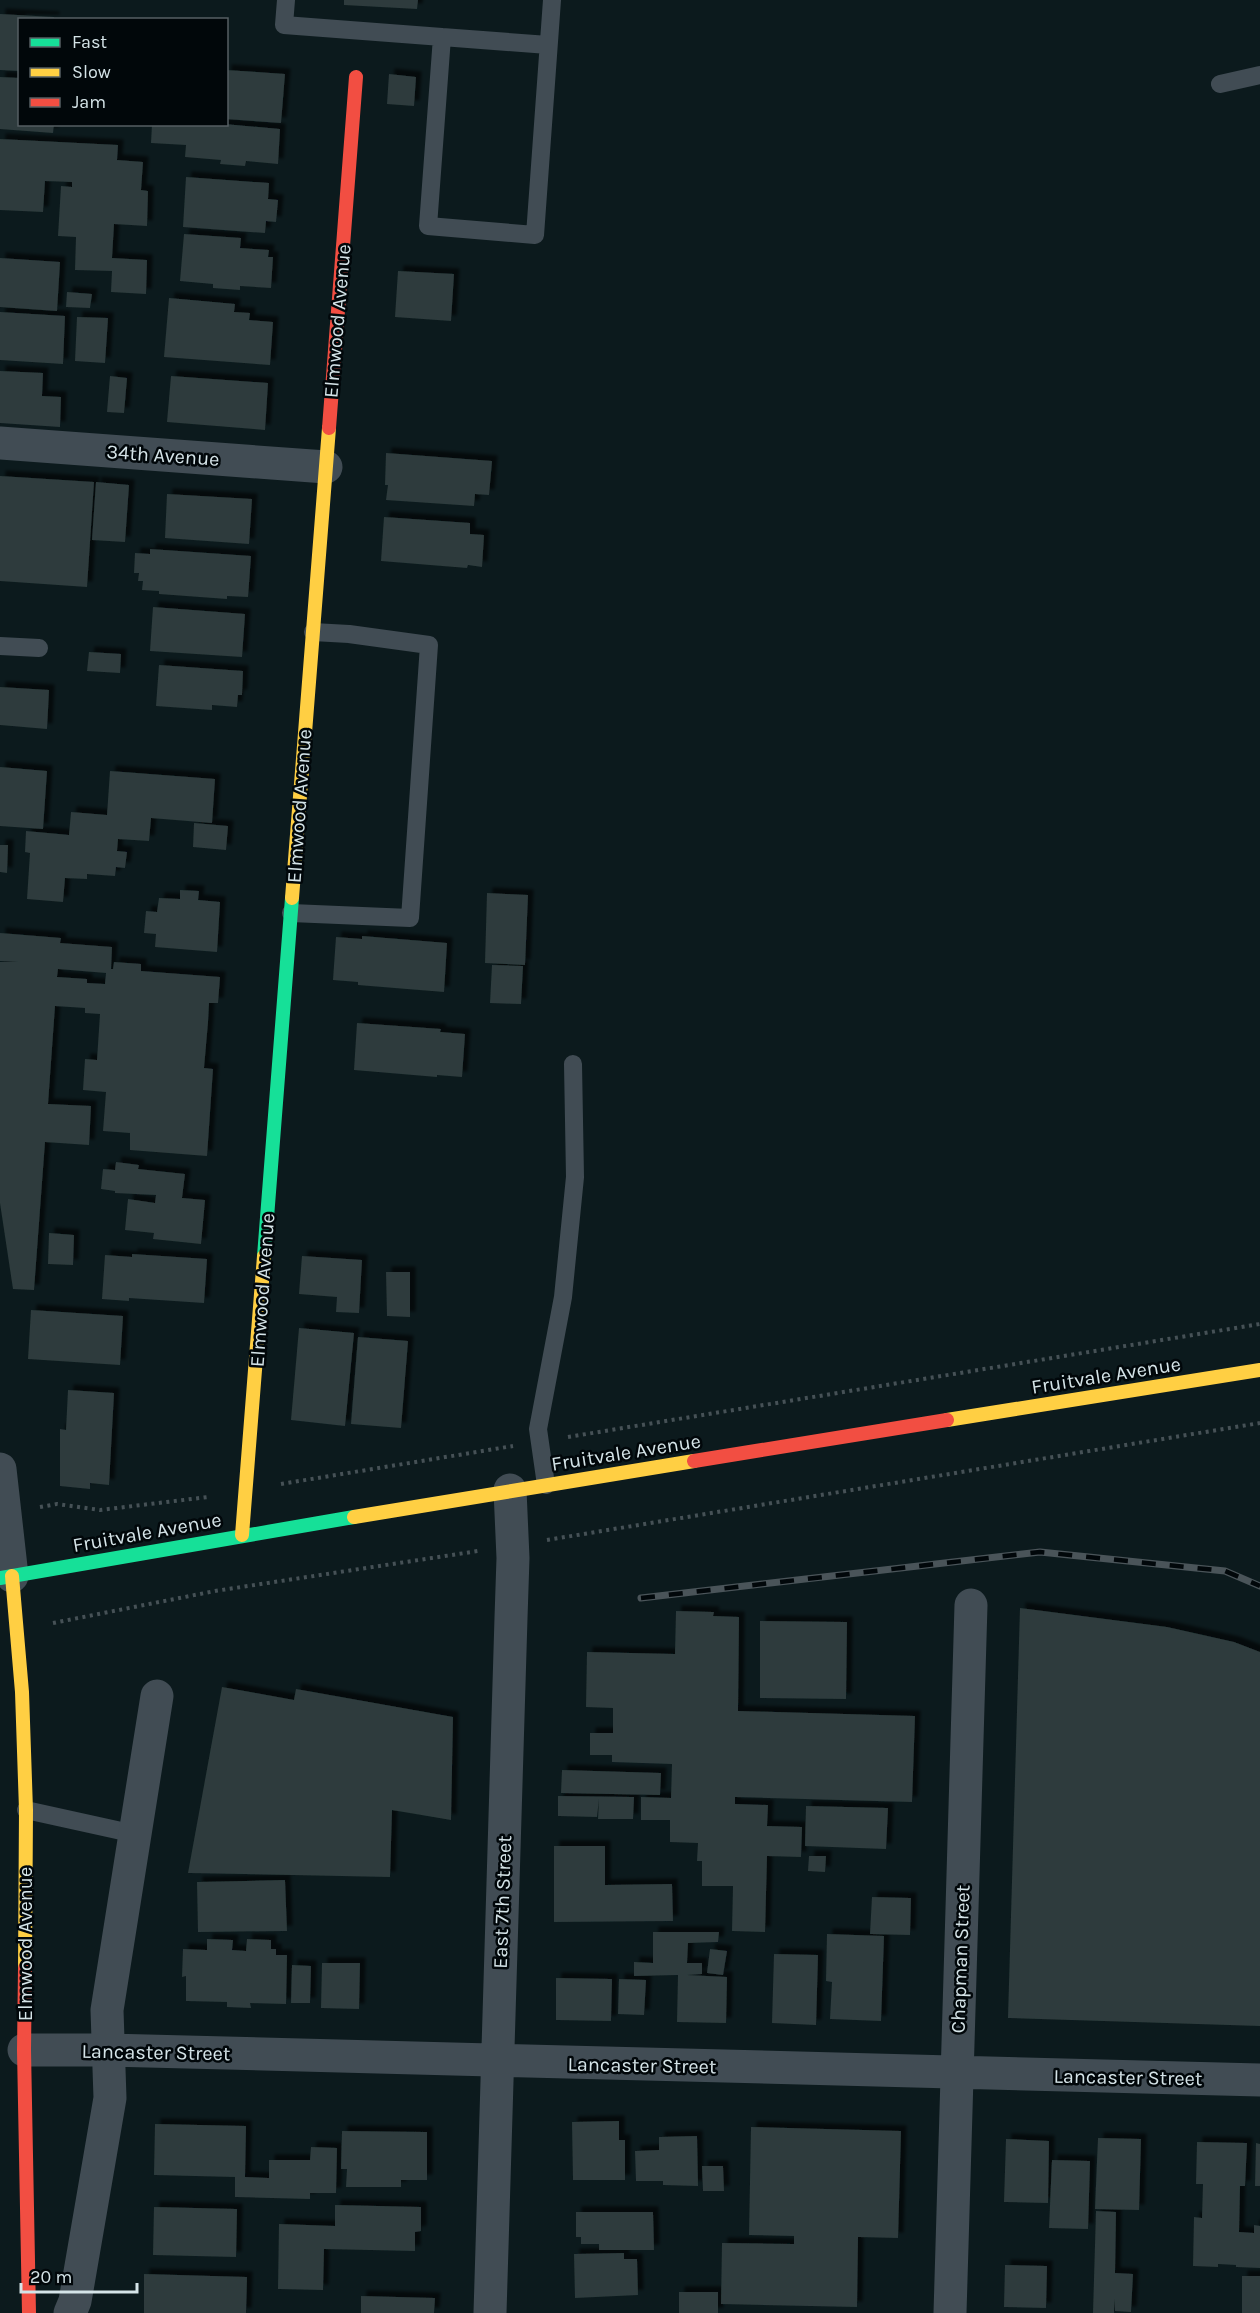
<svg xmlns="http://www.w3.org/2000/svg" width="1260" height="2313" viewBox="0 0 1260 2313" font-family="Karla,sans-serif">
  <defs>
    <filter id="shadow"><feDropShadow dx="5.5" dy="-5.5" stdDeviation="1.5" flood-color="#0009"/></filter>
  </defs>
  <rect width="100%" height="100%" fill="#0c1a1d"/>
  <path fill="#2d3b3c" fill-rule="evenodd" filter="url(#shadow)" d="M344 0H418L417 9 344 5Z
    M0 14 54 17V20H20V71L0 70Z
    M226 70 285 74 281 123 226 119Z
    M389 74 416 77 414 106 387 104Z
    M0 77 20 78V124H54L53 133 0 129Z
    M152 124H224L280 129 278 164 246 161 245 166 220 164 221 160 185 157 186 145 151 143Z
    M0 139 118 145 117 160 143 162 141 190 148 191 147 226 114 224 112 258 147 260 146 294 111 292 112 271 75 270 76 237 58 236 61 186 72 187V182L45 181 43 212 0 210Z
    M186 177 269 183 268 199 278 200 276 222 266 221 265 233 183 227Z
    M184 234 241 238 240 248 269 250 268 257H273L271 288 240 286V290L213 288V284L180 281Z
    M0 258 60 262 57 311 0 307Z
    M398 271 454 274 451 321 395 317Z
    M67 292 92 294 90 308 66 307Z
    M169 298 235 304 234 312 250 313 249 320 273 322 270 365 164 357Z
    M0 312 65 316 63 364 0 360Z
    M77 317 108 318 105 363 75 361Z
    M0 371 43 373 42 396 61 397 60 427 0 423Z
    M110 376 127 378 124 413 107 412Z
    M171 376 268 383 265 430 167 422Z
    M386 453 492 461 489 495 475 494 474 506 386 500 388 485H385Z
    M0 476 94 482 87 587 0 581Z
    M96 482 129 485 125 542 92 540Z
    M167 494 252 499 249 544 165 538Z
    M384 517 470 523V534L484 535 482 567 468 565 467 568 381 561Z
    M150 549 251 556 248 597 227 596V599L159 594V591L142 590 143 581H138L139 573H134L135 553 150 554Z
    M153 607 245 614 242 657 150 651Z
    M89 652 121 654 120 673 87 671Z
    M159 665 243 671 242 695H238L237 707 212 705V710L156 706Z
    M0 687 49 690 47 729 0 725Z
    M0 767 47 771 43 829 0 826Z
    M110 771 215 779 212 823 151 818 149 841 118 839 117 851 127 852 125 868 116 867 115 876 87 874V879L65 878 63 902 27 899 30 853 25 852 26 831 69 835 71 812 107 815Z
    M194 823 228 826 226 850 193 847Z
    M0 845H8L7 873 0 872Z
    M180 890 199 891 198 900 220 902 217 952 155 947 156 934 144 933 146 911 157 912 159 898 180 899Z
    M487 893 528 895 525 965 485 963Z
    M0 933 61 938 60 943 112 947 111 969H113L114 962 141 964V971L220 977 218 1003H209L208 1022 204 1068 213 1069 207 1156 130 1150V1133L103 1131 106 1092 83 1090 85 1059 97 1060 100 1014 85 1013V1008L55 1006 48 1104 91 1106 89 1145 45 1142 34 1290 13 1289 0 1203V962H18L0 961ZM58 969 106 973 105 984 87 983V979L57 977Z
    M362 936 447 943 444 992 358 985V982L333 980 336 937 362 939Z
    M492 965 523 966 521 1004 490 1003Z
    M357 1023 441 1029 440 1032 465 1034 462 1077 437 1075V1077L354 1070Z
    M116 1162 139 1165 138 1169 185 1174 182 1198 205 1200 201 1244 153 1239 154 1233 125 1230 128 1199 155 1203 156 1195 115 1193V1191L101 1189 103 1169 115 1170Z
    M49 1233 74 1235 73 1265 48 1264Z
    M132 1254 207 1259 204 1303 129 1298V1301L102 1299 105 1255 132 1257Z
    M302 1256 362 1260 359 1313 336 1312 337 1297 299 1294Z
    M386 1272H410V1317L387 1316Z
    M31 1310 123 1316 120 1365 28 1359Z
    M299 1328 354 1333 345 1426 291 1420Z
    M358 1337 408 1341 401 1428 351 1424Z
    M68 1390 114 1393 109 1485 90 1483V1489L60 1486V1429L66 1430Z
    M1020 1608 1167 1627 1234 1642 1260 1652V2026L1008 2018Z
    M676 1611 714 1612 713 1616 739 1617 738 1711 915 1716 912 1802 735 1797V1804L768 1805 767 1826 802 1827 801 1857 767 1856 765 1932 732 1931 733 1886H702V1861H697L698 1843 670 1842V1820H641V1797L671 1798 672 1764 612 1762V1755H590V1733H613V1708L586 1707 587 1652 675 1654Z
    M760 1621 847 1622 846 1699 760 1698Z
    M222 1687 294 1700 296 1689 453 1717 451 1820 392 1810 390 1877 188 1873Z
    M562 1770 661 1773 660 1795 561 1793Z
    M558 1796 634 1797 633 1819H598L599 1799 597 1817 558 1816Z
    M806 1806 888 1808 886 1849 805 1846Z
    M554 1846H605V1885L672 1884 673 1921 554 1922Z
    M809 1856H826L825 1872 808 1871Z
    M285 1880 287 1931 198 1932 197 1882Z
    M872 1897 911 1898 910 1935 870 1934Z
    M653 1932H719L718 1942 688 1943 687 1963H702V1974L687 1975 727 1977 726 2023 677 2022 678 1975 634 1976V1962L653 1963Z
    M827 1934 884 1936 881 2021 830 2019 832 1982 826 1981Z
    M207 1939 233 1940 232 1950 246 1951 247 1939 271 1940V1949H276V1955H287L286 2004 250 2003 251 2008 227 2007V2002L186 2001V1976L182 1977 183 1949 207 1950Z
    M710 1949 727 1951 723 1975 707 1973Z
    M774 1954 818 1955 816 2025 772 2023Z
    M322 1963H360L359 2009 321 2008Z
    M292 1965 311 1966 310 2003H291Z
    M556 1978 612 1979 611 2021 556 2020Z
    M619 1979 646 1980 644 2015 618 2014Z
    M619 2121V2140H625V2180H573L572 2122Z
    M155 2124 246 2126 245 2177 269 2178V2160H310L311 2147 337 2148 336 2193H310V2199L235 2197V2177L154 2175Z
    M751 2127 901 2131 898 2238 858 2237 857 2307 721 2304 722 2243 794 2244V2236L749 2235Z
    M342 2131 427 2132V2180H401V2187H346L347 2169H341Z
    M697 2136 698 2186 663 2185V2181H636L635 2151 659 2150V2137Z
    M1098 2138 1141 2139 1139 2210 1095 2209Z
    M1006 2139 1049 2141 1048 2203 1004 2202Z
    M1197 2142 1247 2143 1245 2186H1240L1239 2232 1254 2233V2225L1260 2226V2268L1236 2267V2265L1218 2264V2267L1193 2266 1194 2217 1202 2218 1203 2184H1196Z
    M1256 2143 1260 2144V2186H1255Z
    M1052 2160 1090 2161 1088 2229 1049 2228Z
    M702 2166H723L724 2191H703Z
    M335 2205 421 2207V2231L415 2232V2251L324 2249 323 2290 278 2289 279 2224 335 2226Z
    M154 2207 237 2209 236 2257 153 2255Z
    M1096 2211 1116 2212 1115 2273 1133 2274 1131 2312 1115 2311 1114 2299V2313H1093Z
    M576 2212H653L654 2250H599V2244H581V2237H576Z
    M624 2253V2259H637L638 2295 575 2298 574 2254Z
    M1005 2265 1047 2266 1046 2308 1004 2307Z
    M144 2274 247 2277 246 2313H144Z
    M1242 2276H1260V2313H1242Z
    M679 2292H718V2313H679Z
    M361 2296 435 2298 434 2313H361Z"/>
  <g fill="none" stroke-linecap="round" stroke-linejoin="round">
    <path stroke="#465156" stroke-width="4" stroke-dasharray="3 4.5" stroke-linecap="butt" d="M568 1437 1260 1324
      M281 1484 513 1446
      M40 1507 57 1504 100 1510 208 1497
      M547 1540 1260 1423
      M53 1623 215 1591 478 1551"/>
    <path stroke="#414c54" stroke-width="18" d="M286 0 284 25 442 37 428 226 535 235 552 0
      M442 37 548 45
      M1220 84 1260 75
      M0 646 39 648
      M291 913 410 918 429 645 349 634 313 632
      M546 1485 538 1429 563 1297 575 1177 573 1064
      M26 1810 135 1834"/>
    <path stroke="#414c54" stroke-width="33" d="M0 443 326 467
      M0 1469 12 1576
      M24 2050H108L1260 2080
      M70 2313 75 2301 110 2098 107 2010 157 1696
      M490 2313 511 1618 513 1558 510 1490
      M950 2313 971 1605"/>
    <path stroke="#16e098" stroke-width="14" d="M264 1256 292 898
      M0 1578 354 1517"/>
    <path stroke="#ffcf43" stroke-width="14" d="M292 898 329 428
      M947 1420 1260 1370
      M354 1517 694 1461
      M242 1535 264 1256
      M12 1576 22 1692 26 1810 25 1968"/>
    <path stroke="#f24e42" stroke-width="14" d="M329 428 356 77
      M694 1461 947 1420
      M25 1968 24 2050 29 2313"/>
    <g stroke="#4a5459" stroke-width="7">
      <path id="rail" d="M641 1598 1040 1552 1225 1571 1260 1586"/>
    </g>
    <use href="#rail" stroke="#01070a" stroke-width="4.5" stroke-dasharray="14" stroke-linecap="butt"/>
  </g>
  <g text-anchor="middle" stroke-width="5" stroke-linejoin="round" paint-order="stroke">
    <g font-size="20" fill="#d5e4e8" stroke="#01070a">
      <text transform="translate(337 321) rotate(-85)" y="7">Elmwood Avenue</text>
      <text transform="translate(163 455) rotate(4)" y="7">34th Avenue</text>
      <text transform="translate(299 806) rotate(-86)" y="7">Elmwood Avenue</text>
      <text transform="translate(262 1290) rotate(-86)" y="7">Elmwood Avenue</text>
      <text transform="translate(1106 1375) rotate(-9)" y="7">Fruitvale Avenue</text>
      <text transform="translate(626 1452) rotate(-9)" y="7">Fruitvale Avenue</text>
      <text transform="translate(147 1532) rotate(-10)" y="7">Fruitvale Avenue</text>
      <text transform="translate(502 1902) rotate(-88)" y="7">East 7th Street</text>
      <text transform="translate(25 1944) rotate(-90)" y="7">Elmwood Avenue</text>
      <text transform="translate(960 1959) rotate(-88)" y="7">Chapman Street</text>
      <text transform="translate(156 2052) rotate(1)" y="7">Lancaster Street</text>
      <text transform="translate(642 2065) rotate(1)" y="7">Lancaster Street</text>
      <text transform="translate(1128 2077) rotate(1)" y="7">Lancaster Street</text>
    </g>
  </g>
  <rect x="18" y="18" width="210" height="108" fill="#01070a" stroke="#565f63" stroke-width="1.5"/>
  <rect x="30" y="38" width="30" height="9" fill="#16e098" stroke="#565f63" stroke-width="1.5"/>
  <text x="72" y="48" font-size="18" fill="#d5e4e8">Fast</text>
  <rect x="30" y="68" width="30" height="9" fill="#ffcf43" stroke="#565f63" stroke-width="1.5"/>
  <text x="72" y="78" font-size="18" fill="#d5e4e8">Slow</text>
  <rect x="30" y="98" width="30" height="9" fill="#f24e42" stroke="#565f63" stroke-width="1.5"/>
  <text x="72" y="108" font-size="18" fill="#d5e4e8">Jam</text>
  <path d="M21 2283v9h116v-9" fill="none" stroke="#d5e4e8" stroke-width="3"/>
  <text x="30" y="2283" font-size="18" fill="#d5e4e8" stroke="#01070a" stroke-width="4.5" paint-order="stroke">20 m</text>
</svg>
